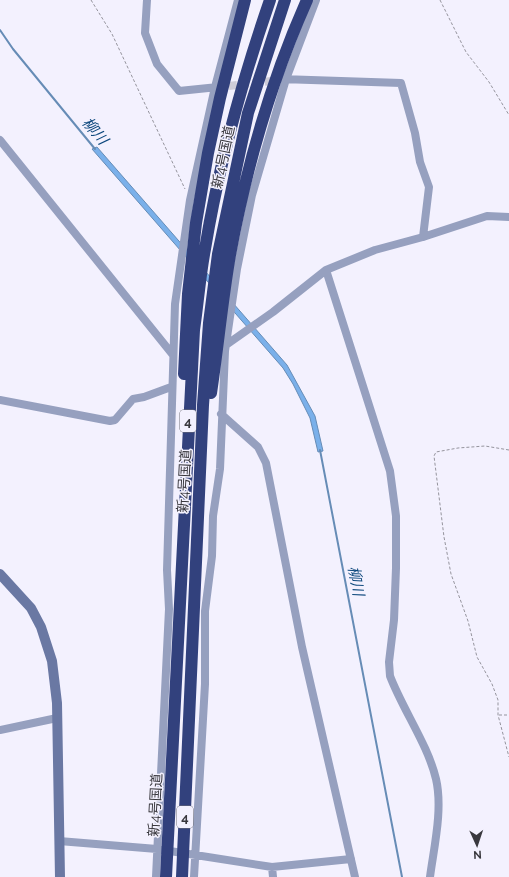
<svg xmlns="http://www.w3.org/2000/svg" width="509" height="877" viewBox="0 0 509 877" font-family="Raleway,'Noto Sans JP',sans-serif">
  <rect width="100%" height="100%" fill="#f3f1fe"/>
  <path fill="#7ab0ea" stroke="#668cb6" d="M97 147 287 365 315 416 323 451 318 452 310 418 293 384 283 368 92 149Z"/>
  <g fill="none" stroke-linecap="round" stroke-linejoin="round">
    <path stroke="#668cb6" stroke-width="2" d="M0 30 13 49 95 149
      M320 450 402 877"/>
    <path stroke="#ceccd8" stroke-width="8" stroke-dasharray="8 4" stroke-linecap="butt" d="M229 86 271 81"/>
    <path stroke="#95949d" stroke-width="1" stroke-dasharray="3 2" stroke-linecap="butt" d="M91 0 112 34 185 189
      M440 0 466 52 489 82 509 115
      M509 450 485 446 458 448 436 452 434 456 444 537 451 574 468 621 477 657 492 684 498 700V715L509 757
      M499 715H509"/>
    <path stroke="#96a0bf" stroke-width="8" d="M147 0 145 33 157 64 179 91 218 87
      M281 79 401 83 415 133 420 162 429 187 423 237
      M0 140 173 355
      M326 270 390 471 396 516V568L394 620 389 662 390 676C403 710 428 745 436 779 443 809 434 847 430 877
      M226 345 273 312 326 270 375 250 423 237 487 216 509 217
      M0 400 110 421 115 420 133 399 144 397 171 387
      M221 414 258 447 266 463 302 647 355 877
      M0 730 57 718
      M59 841 157 849 272 867 351 859
      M272 867 273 877
      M156 877 169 609 167 570 175 304 190 200 215 87 238 0
      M194 877 205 684V611L212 556 213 516 220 469 225 351 237 269 252 195 286 79 316 0"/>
    <path stroke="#6a78a3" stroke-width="10" d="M0 574 31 608 41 627 52 661 57 703 60 877"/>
    <path stroke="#32417d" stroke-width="12" d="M184 374 188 294 196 223 208 153 220 98 245 0
      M211 393C218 347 222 301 230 255 246 168 271 81 307 0
      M166 877 194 330C198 303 200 275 205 249 219 164 242 81 270 0
      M182 877 203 405 209 323 218 254 248 113 285 0"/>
  </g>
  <g text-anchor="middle" stroke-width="3" stroke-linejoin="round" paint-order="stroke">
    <g fill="#f3f1fe" stroke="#717078" stroke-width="1">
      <rect x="180" y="410" width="16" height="22" rx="3"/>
      <rect x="177" y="806" width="16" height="22" rx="3"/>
    </g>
    <g font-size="13" font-weight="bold" fill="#39383e">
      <text x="188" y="426">4</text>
      <text x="185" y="822">4</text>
    </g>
    <g font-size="14" fill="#39383e" stroke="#f3f1fe">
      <text transform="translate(223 157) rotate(-78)" y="5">新4号国道</text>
      <text transform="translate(184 481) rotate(-87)" y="5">新4号国道</text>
      <text transform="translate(155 805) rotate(-87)" y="5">新4号国道</text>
    </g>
    <g font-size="15" font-style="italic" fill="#0d487d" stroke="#f3f1fe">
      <text transform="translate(95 131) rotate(50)" y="5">柳川</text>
      <text transform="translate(356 581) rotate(79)" y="5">柳川</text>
    </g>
  </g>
  <g transform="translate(477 845) rotate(177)" stroke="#f3f1fe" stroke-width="3" paint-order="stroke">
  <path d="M0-3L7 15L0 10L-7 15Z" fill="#39383e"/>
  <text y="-6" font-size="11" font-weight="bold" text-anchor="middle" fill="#39383e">N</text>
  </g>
</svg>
